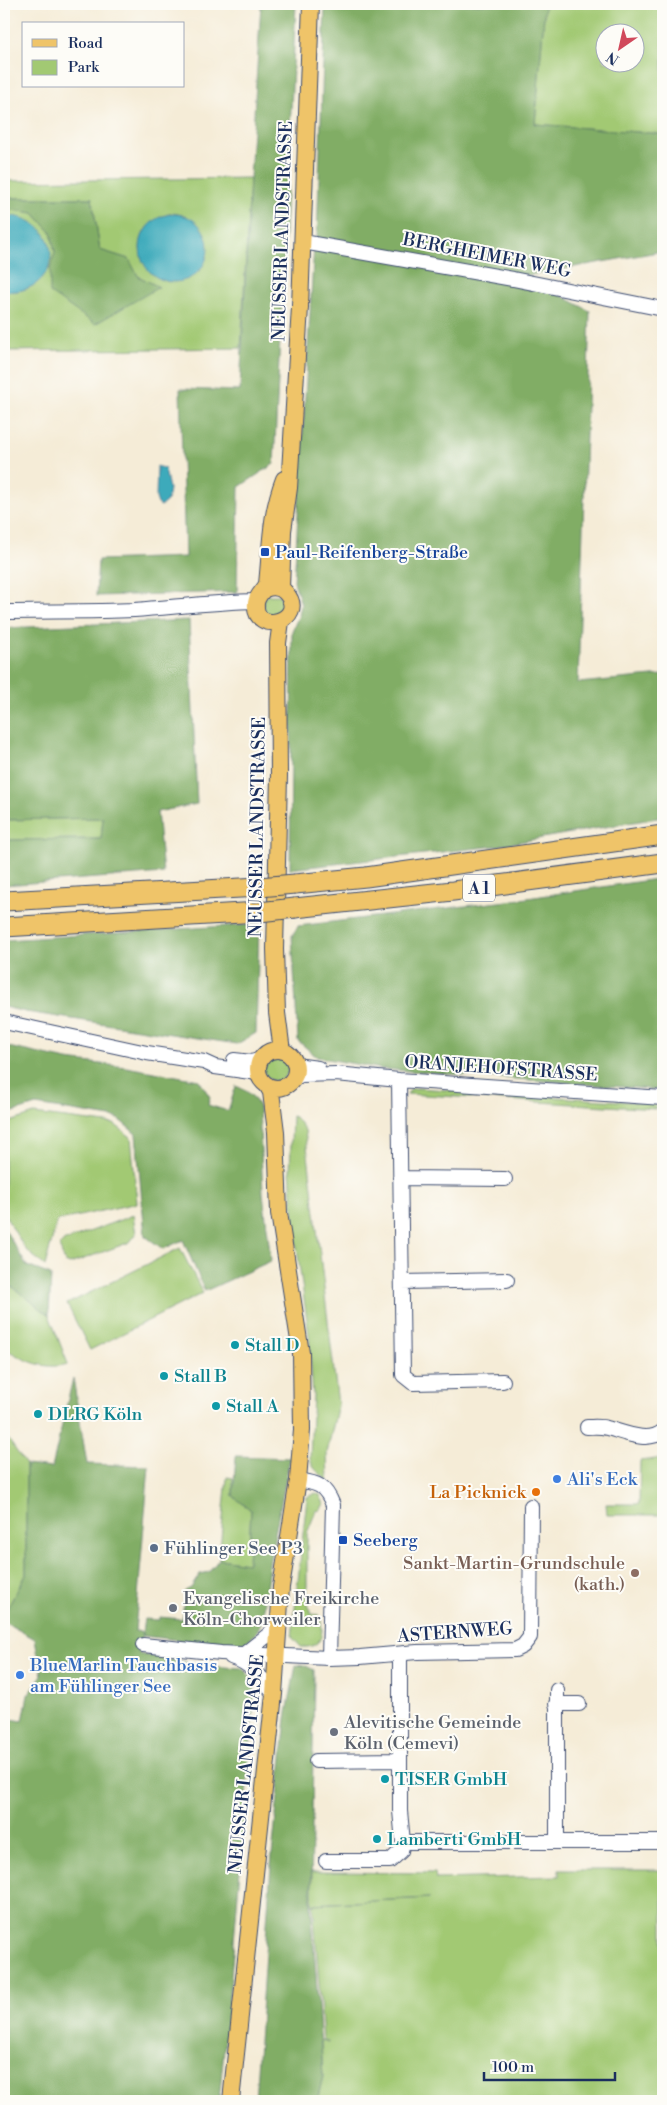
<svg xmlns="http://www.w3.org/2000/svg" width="667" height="2105" viewBox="0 0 667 2105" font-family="'Libre Bodoni',serif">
  <rect width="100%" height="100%" fill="#fdfcf7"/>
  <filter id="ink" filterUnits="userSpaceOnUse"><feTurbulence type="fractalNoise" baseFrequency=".02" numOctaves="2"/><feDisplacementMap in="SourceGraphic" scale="10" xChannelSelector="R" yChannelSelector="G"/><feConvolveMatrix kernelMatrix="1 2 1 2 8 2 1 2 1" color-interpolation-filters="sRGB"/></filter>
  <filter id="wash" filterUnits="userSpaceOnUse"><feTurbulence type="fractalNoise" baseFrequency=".0096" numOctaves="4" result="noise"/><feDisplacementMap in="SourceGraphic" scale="20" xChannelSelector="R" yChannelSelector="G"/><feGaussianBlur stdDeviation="1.12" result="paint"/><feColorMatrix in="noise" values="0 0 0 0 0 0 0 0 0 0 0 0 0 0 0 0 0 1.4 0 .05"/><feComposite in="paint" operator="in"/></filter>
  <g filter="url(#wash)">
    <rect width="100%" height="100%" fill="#f5ecd7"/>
    <path fill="#a2c973" stroke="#5e7c68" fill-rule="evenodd" d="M545 4H663V134L535 124ZM604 32H634V62H604Z
      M250 178 241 348 4 351V291C26 293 41 285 50 264L11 216 4 217V200L5 209 34 213 51 232 55 252 50 269 95 323 158 287 138 276 128 259 100 250 92 198H4V181ZM173 213C186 215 193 219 202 229L169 282C129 269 131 221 173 213Z
      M268 595H279L285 605 281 613 271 615 265 611 263 600Z
      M103 818 101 839 4 840V820Z
      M264 1069a12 12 0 1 1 24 0a12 12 0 1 1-24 0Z
      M417 1088 651 1103 656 1107 655 1109 407 1094 411 1089Z
      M34 1114 114 1124 131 1137 137 1203 57 1221 45 1266 25 1249 4 1213V1129L7 1123Z
      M292 1116 295 1117 305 1130 338 1404 327 1453 328 1480C319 1473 312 1469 310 1458L313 1396 309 1335 295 1234 290 1171Z
      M133 1215 136 1234 130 1242 70 1264 65 1262 59 1246 63 1242Z
      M180 1248 203 1293 90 1350 67 1304Z
      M7 1282 49 1315 68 1364C44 1371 24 1360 4 1348V1283Z
      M4 1433 26 1465V1575L4 1614Z
      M663 1458V1515H607L606 1504H639L640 1461Z
      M227 1477 233 1478V1496L251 1510 248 1563 219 1559Z
      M316 1493 320 1495 324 1504 320 1510 316 1511 307 1533V1602L312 1614 319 1615C325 1631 323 1649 301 1647L292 1637 307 1497Z
      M559 1870H663V2101H317L323 2076 321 2040 329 2042 323 2039 313 1904 430 1898 312 1904V1872L435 1873 436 1879 559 1876Z"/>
    <path fill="#81ad65" stroke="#4e6e62" d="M261 4H296L274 464 239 487 237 592 96 596 98 560 185 557 180 389 240 391 250 178Z
      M325 4H545L535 124 663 134V251L525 276 590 311 578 683 663 675V817L496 846 290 869 292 631 299 615 301 604 294 582 314 245 317 237Z
      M4 198H92L100 250 129 259 138 276 159 287 95 324 50 293V269L55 252 51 232 34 213 5 209Z
      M189 620 197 804 157 812 163 873 4 885V840L101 839 103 818 4 820V628Z
      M663 878V1090L382 1069 317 1057 298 1041 292 936 298 926 507 901Z
      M259 924 256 1033 237 1044 26 1012 4 1007V940Z
      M4 1046 67 1060 126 1067 199 1080 210 1097 208 1105 228 1111 236 1086C248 1091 253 1095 259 1107L263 1193 271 1261 205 1291 183 1240 163 1249 145 1236 136 1134 117 1118 36 1105 4 1115Z
      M4 1228 27 1266 51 1275 49 1315 7 1283H4Z
      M73 1378 87 1464 149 1466 135 1631 142 1632 144 1619 159 1620V1617L182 1619 185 1591 191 1588 200 1574 209 1572 219 1559 248 1563 251 1510 233 1496 236 1456 290 1458 269 1564 263 1618 256 1634 243 1644 204 1643 143 1636V1632L139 1654 208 1666 242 1668 251 1677 255 1691 231 1977 219 2101H4V1718L23 1721 28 1695 42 1675 35 1639 4 1622V1614L26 1575V1465L52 1468Z
      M296 1665 306 1666 314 1670 311 1904 323 2076 317 2101H255L271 1865 286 1718Z"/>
    <path fill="#3caabb" stroke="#2c6c8c" d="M140 248a34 34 0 1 1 68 0a34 34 0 1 1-68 0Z
      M11 216C69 222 61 297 4 291V217Z
      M157 466 165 469 169 489 167 501 161 506 158 504 156 498Z"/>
  </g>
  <g filter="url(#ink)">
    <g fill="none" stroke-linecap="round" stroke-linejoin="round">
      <g stroke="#3c4b70" stroke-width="16">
        <path id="minor" d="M303 242 513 279 663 309
          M4 612C47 611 91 612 134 610 175 607 215 602 256 601
          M4 1022 147 1053 204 1062 215 1067 258 1073
          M234 1060 252 1062 261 1059
          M295 1065 318 1068
          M293 1079 301 1075 336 1074 399 1080 663 1098
          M399 1080 403 1375 413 1383 503 1381
          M400 1178 505 1179
          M402 1282 507 1280
          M587 1427C593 1427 600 1426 607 1428 623 1432 648 1444 663 1431
          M298 1480C318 1483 325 1485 333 1505L329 1658
          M143 1645 221 1653 329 1658 360 1657 417 1652 515 1650 523 1646 530 1637 531 1506
          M244 1654 268 1635 280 1621
          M231 1657C252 1664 261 1677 274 1694
          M557 1690V1842
          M556 1704H579
          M316 1761 400 1760
          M403 1842H663
          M326 1861H390L401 1851 403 1842 400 1811V1654"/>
      </g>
      <g stroke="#3c4b70" stroke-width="18">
        <path id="major" d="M265 589C273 586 281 587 286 593 309 620 253 637 256 603 257 595 264 591 267 584 271 546 270 515 284 479
          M281 589 283 531 289 488 300 307 311 4
          M281 621 278 643 279 775 275 949 277 1013 282 1051
          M258 1069a19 19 0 1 1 38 0a19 19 0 1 1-38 0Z
          M231 2101 274 1694 281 1587 298 1480 302 1430 301 1353 279 1213 276 1132 271 1092 267 1085"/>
      </g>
      <g stroke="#3c4b70" stroke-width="21">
        <path id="highway" d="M295 884 366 877 663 835
          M4 901 259 887
          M295 908 453 891 663 863
          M4 927 259 912"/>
      </g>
      <use href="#minor" stroke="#fff" stroke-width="14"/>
      <use href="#major" stroke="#efc469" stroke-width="16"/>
      <use href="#highway" stroke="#efc469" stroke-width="19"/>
      <g stroke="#3c4b70" stroke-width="21" stroke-linecap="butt">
        <path id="highway-bridge" d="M259 887 295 884
          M259 912 295 908"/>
      </g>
      <use href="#highway-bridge" stroke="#efc469" stroke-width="19"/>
    </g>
  </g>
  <g fill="#1a4fb4" stroke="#fdfcf7" stroke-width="2">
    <rect x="260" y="547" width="10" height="10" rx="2.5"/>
    <rect x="338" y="1535" width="10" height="10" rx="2.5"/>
  </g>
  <g fill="#0f9aa8" stroke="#fdfcf7" stroke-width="2">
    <circle cx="235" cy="1345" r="5"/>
    <circle cx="164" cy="1376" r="5"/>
    <circle cx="216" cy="1406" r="5"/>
    <circle cx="38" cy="1414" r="5"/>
    <circle cx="385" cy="1779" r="5"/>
    <circle cx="377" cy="1839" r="5"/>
  </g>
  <g fill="#3f7fe0" stroke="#fdfcf7" stroke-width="2">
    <circle cx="557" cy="1479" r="5"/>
    <circle cx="20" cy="1675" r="5"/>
  </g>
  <circle fill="#e8710a" stroke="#fdfcf7" stroke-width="2" cx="536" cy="1492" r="5"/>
  <circle fill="#5c6f8a" stroke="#fdfcf7" stroke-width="2" cx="154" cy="1548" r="5"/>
  <circle fill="#8d6e63" stroke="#fdfcf7" stroke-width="2" cx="635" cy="1573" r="5"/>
  <g fill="#6b7280" stroke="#fdfcf7" stroke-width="2">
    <circle cx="173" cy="1608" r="5"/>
    <circle cx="334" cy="1732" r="5"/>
  </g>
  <g text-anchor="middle" stroke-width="4" stroke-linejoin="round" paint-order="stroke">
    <rect fill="#fdfcf7" stroke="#5f6c8c" stroke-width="1" x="463" y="874.5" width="32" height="27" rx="4"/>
    <g font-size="16" font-weight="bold" fill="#1b2f5e">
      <text x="479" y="894">A 1</text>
    </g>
    <g font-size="18" fill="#1b2f5e" stroke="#fdfcf7">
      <text transform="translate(282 231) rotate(-88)" y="6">NEUSSER LANDSTRASSE</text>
      <text transform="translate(487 255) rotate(11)" y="6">BERGHEIMER WEG</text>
      <text transform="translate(257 827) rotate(-89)" y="6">NEUSSER LANDSTRASSE</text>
      <text transform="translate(501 1068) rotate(4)" y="6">ORANJEHOFSTRASSE</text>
      <text transform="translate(455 1632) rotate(-4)" y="6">ASTERNWEG</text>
      <text transform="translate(246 1764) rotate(-84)" y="6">NEUSSER LANDSTRASSE</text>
    </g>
    <g font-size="18" fill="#164399" stroke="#fdfcf7" text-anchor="start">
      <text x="275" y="558">Paul-Reifenberg-Straße</text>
      <text x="353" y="1546">Seeberg</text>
    </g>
    <g font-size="18" fill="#0d838f" stroke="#fdfcf7" text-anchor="start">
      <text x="245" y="1351">Stall D</text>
      <text x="174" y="1382">Stall B</text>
      <text x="226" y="1412">Stall A</text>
      <text x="48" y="1420">DLRG Köln</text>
      <text x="395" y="1785">TISER GmbH</text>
      <text x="387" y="1845">Lamberti GmbH</text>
    </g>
    <g font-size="18" fill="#366cbe" stroke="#fdfcf7" text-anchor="start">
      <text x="567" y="1485">Ali's Eck</text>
      <text x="30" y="1671">BlueMarlin Tauchbasis<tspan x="30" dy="21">am Fühlinger See</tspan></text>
    </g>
    <g font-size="18" fill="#c56008" stroke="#fdfcf7" text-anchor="end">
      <text x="526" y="1498">La Picknick</text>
    </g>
    <g font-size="18" fill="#4e5e75" stroke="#fdfcf7" text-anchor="start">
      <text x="164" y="1554">Fühlinger See P3</text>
    </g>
    <g font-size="18" fill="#785e54" stroke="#fdfcf7" text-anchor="end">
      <text x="625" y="1569">Sankt-Martin-Grundschule<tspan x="625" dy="21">(kath.)</tspan></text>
    </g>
    <g font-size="18" fill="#5b616d" stroke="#fdfcf7" text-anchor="start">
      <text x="183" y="1604">Evangelische Freikirche<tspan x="183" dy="21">Köln-Chorweiler</tspan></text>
      <text x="344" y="1728">Alevitische Gemeinde<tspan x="344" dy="21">Köln (Cemevi)</tspan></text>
    </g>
  </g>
  <rect width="667" height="2105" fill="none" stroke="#fdfcf7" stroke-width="20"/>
  <rect x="22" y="22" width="162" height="65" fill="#fdfcf7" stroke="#a3aaba"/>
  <rect x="32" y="39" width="25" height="8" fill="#efc469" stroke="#a3aaba"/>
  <text x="68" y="48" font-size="15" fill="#1b2f5e">Road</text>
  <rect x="32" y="60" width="25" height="15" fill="#a2c973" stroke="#a3aaba"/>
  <text x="68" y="72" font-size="15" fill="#1b2f5e">Park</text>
  <g transform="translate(620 48) rotate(214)"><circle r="24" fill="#fdfcf7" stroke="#a3aaba"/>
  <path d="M0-4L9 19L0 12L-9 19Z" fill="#d1495b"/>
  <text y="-8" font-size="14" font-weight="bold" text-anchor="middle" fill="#1b2f5e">N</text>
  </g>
  <path d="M484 2072v8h131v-8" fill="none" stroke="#1b2f5e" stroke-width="2.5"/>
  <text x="492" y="2072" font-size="15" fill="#1b2f5e" stroke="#fdfcf7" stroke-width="4" paint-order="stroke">100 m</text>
</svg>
